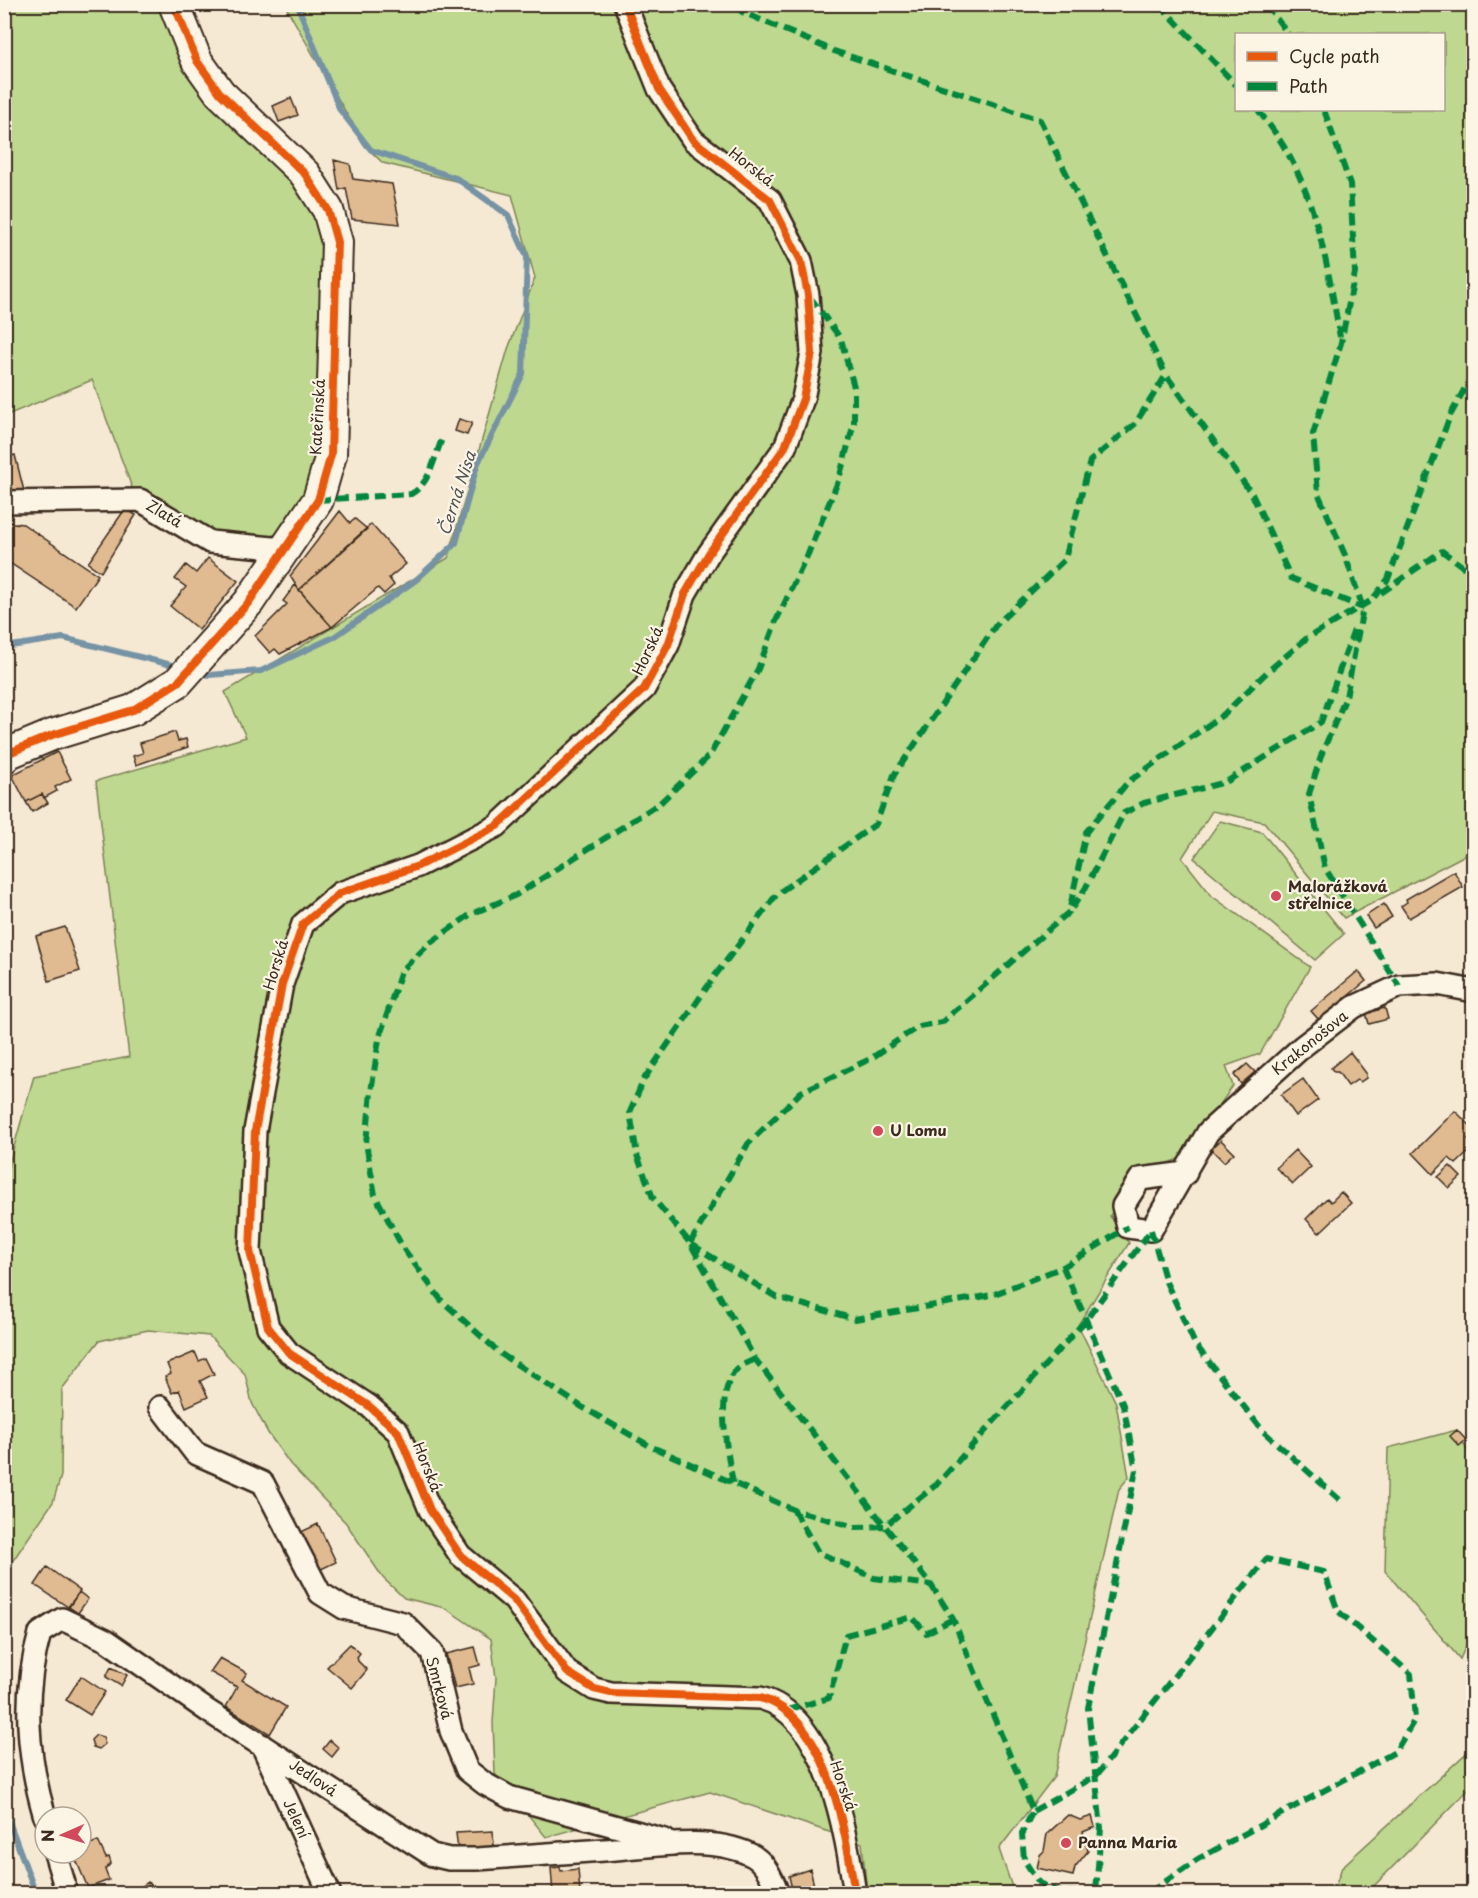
<svg xmlns="http://www.w3.org/2000/svg" width="1478" height="1898" viewBox="0 0 1478 1898" font-family="'Playpen Sans',sans-serif">
  <rect width="100%" height="100%" fill="#f6e9d4"/>
  <filter id="ink" filterUnits="userSpaceOnUse"><feTurbulence type="fractalNoise" baseFrequency=".0167" numOctaves="2"/><feDisplacementMap in="SourceGraphic" scale="12" xChannelSelector="R" yChannelSelector="G"/><feConvolveMatrix kernelMatrix="1 2 1 2 8 2 1 2 1" color-interpolation-filters="sRGB"/></filter>
  <g filter="url(#ink)">
    <path fill="#bed88f" stroke="#7c8156" stroke-width="1.5" fill-rule="evenodd" d="M4 5H163L297 181 319 215 327 243 321 453 308 495 286 533 246 540 211 536 134 493 92 380 5 416Z
      M285 5H1473V851L1344 918 1264 822 1212 811 1182 858 1212 896 1310 967 1260 1054 1226 1066 1233 1086 1183 1157 1132 1178 1110 1216 1129 1243 1078 1325 1116 1403 1129 1477 1119 1489 1054 1777 999 1849 1013 1890 1018 1893H959L956 1885 948 1893H867L862 1843 710 1792 546 1837 495 1774 493 1723 496 1678 491 1639 445 1608 404 1598 383 1578 346 1523 290 1464 268 1433 252 1403 245 1374 209 1336 148 1330 99 1341 62 1389 61 1476 53 1502 5 1572V1178L34 1076 129 1057 96 781 246 737 225 692 448 558 508 349 535 278 512 195 383 163 365 146ZM1236 34H1444V110H1236Z
      M1220 821 1262 832 1344 934 1315 960 1194 858Z
      M1457 1430 1474 1465 1473 1630 1460 1659 1385 1571 1388 1448Z
      M1473 1747V1785L1367 1893H1333L1342 1867Z"/>
    <g fill="none" stroke-linecap="round" stroke-linejoin="round">
      <path stroke="#7593a4" stroke-width="6" d="M4 647 63 638 180 667
        M198 672 209 675 261 671 334 637 416 580 456 543 477 465 523 374 527 257 508 215 456 178 371 150 340 110 297 4
        M4 1808 36 1894"/>
    </g>
    <path fill="#e0bb91" stroke="#3b2a1e" stroke-width="1.5" d="M291 98 298 115 279 122 273 106Z
      M334 160 350 164 353 179 392 184 400 224 352 219 346 188 339 190Z
      M459 419 472 423 467 435 455 431Z
      M15 455 24 491 11 494 4 475V458Z
      M125 509 136 515 101 572 88 563Z
      M340 511 350 523 355 519 367 529 299 590 290 576Z
      M4 522 23 524 98 575 76 607 4 559Z
      M371 524 406 564 389 578 394 585 384 594 378 588 332 627 299 590Z
      M208 558 238 581 199 630 170 606 186 587 175 579 186 565 196 573Z
      M295 585 332 627 280 654 275 649 270 653 255 636 287 604 283 601Z
      M175 732 178 741 186 739 188 747 136 765 133 756 143 753 140 743Z
      M57 752 71 779 55 787 57 791 44 798 42 794 26 802 12 775Z
      M42 794 48 803 32 812 26 802Z
      M1454 871 1463 887 1409 918 1401 906 1407 902 1406 899Z
      M1384 904 1392 917 1374 928 1366 916Z
      M65 927 80 971 49 981 36 936Z
      M1358 971 1366 981 1319 1020 1311 1011Z
      M1385 1008 1388 1019 1369 1024 1366 1013Z
      M1350 1052 1366 1073V1078L1360 1082 1357 1080 1348 1086 1338 1072H1334L1331 1068Z
      M1247 1064 1255 1072 1241 1084 1234 1075Z
      M1303 1079 1318 1100 1296 1116 1281 1095Z
      M1455 1111 1474 1129V1133L1468 1139 1474 1147 1456 1164 1449 1158 1433 1174 1413 1153Z
      M1221 1140 1234 1153 1224 1162 1211 1149Z
      M1295 1150 1311 1167 1293 1184 1276 1168Z
      M1450 1166 1461 1177 1449 1188 1438 1177Z
      M1341 1192 1351 1203 1319 1233 1306 1219 1327 1198 1331 1202Z
      M195 1352 199 1361 206 1358 214 1374 200 1381 208 1397 186 1407 179 1390 172 1393 165 1377 171 1374 167 1364Z
      M1457 1430 1466 1440 1459 1446 1450 1436Z
      M318 1524 336 1562 317 1571 299 1533Z
      M47 1567 80 1591 68 1607 35 1585Z
      M79 1592 88 1599 78 1613 69 1607Z
      M350 1644 360 1653 357 1657 358 1661 367 1670 352 1688 327 1667Z
      M475 1647 480 1665 469 1668 473 1684 455 1688 446 1654Z
      M220 1658 247 1673 242 1680 286 1707 270 1734 226 1707 237 1687 210 1672Z
      M111 1667 127 1675 121 1686 106 1677Z
      M81 1676 105 1692 90 1715 66 1700Z
      M96 1735 103 1737 105 1744 99 1749 93 1747 91 1740Z
      M330 1740 339 1748 332 1757 323 1749Z
      M1068 1815 1080 1820 1092 1816 1095 1827 1083 1832 1088 1851 1075 1867 1073 1876 1037 1868 1040 1855 1044 1851 1047 1834Z
      M493 1831 494 1848 458 1850 456 1833Z
      M98 1841 106 1858 109 1857 111 1863 105 1870 109 1880 88 1888 73 1853H81V1848Z
      M560 1867 561 1871 578 1869 580 1893 553 1894 551 1868Z
      M810 1869 816 1894H793L789 1876Z
      M148 1882 156 1894H131Z"/>
    <g fill="none" stroke-linecap="round" stroke-linejoin="round">
      <g stroke="#3b2a1e" stroke-width="26">
        <path id="street" d="M625 4 659 89 693 140 770 200 801 261 808 295 812 353 803 399 785 447 709 553 685 594 668 645 644 689 497 826 418 866 340 893 303 924 282 984 255 1131 250 1251 268 1327 289 1353 369 1406 398 1432 430 1510 460 1555 514 1600 567 1672 594 1689 611 1693 760 1698C828 1715 846 1835 855 1894
          M4 502 140 500 210 542 284 549
          M1186 1173 1140 1179 1123 1206 1128 1227 1151 1230 1208 1132 1303 1046 1354 1007 1399 986 1437 984 1474 991
          M160 1407 195 1453 263 1483 320 1593 344 1608 403 1623 432 1652 451 1731 467 1770 485 1784 509 1797 665 1840
          M262 1745 330 1894
          M45 1817C27 1756 22 1696 40 1633L62 1619 106 1640 208 1711 432 1855 449 1859H477C519 1856 562 1853 604 1850 648 1847 709 1835 749 1854 764 1860 773 1879 778 1894
          M55 1853 64 1883V1894"/>
      </g>
      <g stroke="#3b2a1e" stroke-width="34">
        <path id="secondary" d="M4 758 9 753 52 735 133 710 178 682 249 602 318 500 331 455 337 242 328 210 305 174 220 93 197 61 174 4"/>
      </g>
      <use href="#street" stroke="#fcf5e5" stroke-width="21"/>
      <use href="#secondary" stroke="#fcf5e5" stroke-width="30"/>
      <path stroke="#00873e" stroke-width="6" stroke-dasharray="12 6" stroke-linecap="butt" d="M737 4 742 12 834 51 1040 120 1166 375
        M1159 4 1236 85
        M1266 4 1288 34
        M1258 110C1268 123 1279 137 1287 152 1319 208 1329 275 1340 337
        M1324 110 1350 184 1355 273 1341 343 1313 434 1318 493 1345 555 1363 608 1346 697 1322 753 1309 794 1325 868 1399 986
        M810 297 841 339 854 387V423L839 479 808 554 776 621 758 669 710 755 660 803 516 895 471 914 429 944 401 971 379 1039 371 1092 366 1143 375 1195 403 1248 441 1300 501 1354 582 1407 650 1446 794 1510 855 1527 885 1526 937 1484 1086 1320 1151 1230
        M318 500 411 494C430 484 434 458 442 439
        M1381 593 1442 551 1474 575
        M1072 908 1085 889 1124 813 1144 803 1226 782 1321 722 1354 630
        M1151 1230 1166 1282 1195 1344 1263 1431 1341 1501
        M690 1243 748 1144 801 1092 870 1059 919 1026 942 1022 1069 912 1086 832 1128 782 1224 714 1267 672 1307 638 1372 600 1388 579 1450 416 1474 371
        M691 1244 776 1297 855 1319 992 1295 1063 1267 1128 1227
        M1063 1267 1123 1405 1136 1470 1088 1708 1101 1828 1096 1892
        M733 1483C728 1454 713 1391 738 1368 743 1364 750 1362 755 1359
        M794 1510 818 1552 874 1578 931 1585
        M787 1710 829 1698 846 1635 912 1617 926 1633 953 1619
        M1033 1811 1096 1776 1266 1559 1324 1572 1338 1611 1411 1674 1415 1719 1395 1752 1198 1859 1147 1894
        M1098 1894 1059 1892 1039 1883 1024 1860 1022 1833 1033 1811 953 1619 931 1585 755 1359 690 1243 653 1198 637 1155 630 1112 644 1079 714 977 777 894 876 824 894 775 996 625 1065 559 1090 461 1135 424 1166 375 1252 494 1291 578 1363 608"/>
      <g stroke="#fcf5e5" stroke-width="11">
        <path id="cycleway" d="M625 4 659 89 693 140 770 200 801 261 808 295 812 353 803 399 785 447 709 553 685 594 668 645 644 689 497 826 418 866 340 893 303 924 282 984 255 1131 250 1251 268 1327 289 1353 369 1406 398 1432 430 1510 460 1555 514 1600 567 1672 594 1689 611 1693 760 1698C828 1715 846 1835 855 1894
          M4 758 9 753 52 735 133 710 178 682 249 602 318 500 331 455 337 242 328 210 305 174 220 93 197 61 174 4"/>
      </g>
      <use href="#cycleway" stroke="#e8590c" stroke-width="8"/>
    </g>
  </g>
  <g fill="#d1495b" stroke="#fcf5e5" stroke-width="2">
    <circle cx="1276" cy="896" r="6"/>
    <circle cx="878" cy="1131" r="6"/>
    <circle cx="1066" cy="1843" r="6"/>
  </g>
  <g text-anchor="middle" stroke-width="4.5" stroke-linejoin="round" paint-order="stroke">
    <g font-size="15" fill="#3b2a1e" stroke="#fcf5e5">
      <text transform="translate(751 167) rotate(38)" y="5">Horská</text>
      <text transform="translate(318 417) rotate(-87)" y="5">Kateřinská</text>
      <text transform="translate(164 514) rotate(31)" y="5">Zlatá</text>
      <text transform="translate(648 651) rotate(-65)" y="5">Horská</text>
      <text transform="translate(276 965) rotate(-73)" y="5">Horská</text>
      <text transform="translate(1310 1043) rotate(-39)" y="5">Krakonošova</text>
      <text transform="translate(427 1467) rotate(68)" y="5">Horská</text>
      <text transform="translate(439 1688) rotate(75)" y="5">Smrková</text>
      <text transform="translate(313 1778) rotate(34)" y="5">Jedlová</text>
      <text transform="translate(843 1786) rotate(71)" y="5">Horská</text>
      <text transform="translate(296 1819) rotate(65)" y="5">Jelení</text>
    </g>
    <g font-size="15" font-weight="bold" fill="#3b2a1e" stroke="#fcf5e5" text-anchor="start">
      <text x="1288" y="892">Malorážková<tspan x="1288" dy="17">střelnice</tspan></text>
      <text x="890" y="1136">U Lomu</text>
      <text x="1078" y="1848">Panna Maria</text>
    </g>
    <g font-size="16" font-style="italic" fill="#535656" stroke="#fcf5e5">
      <text transform="translate(457 493) rotate(-72)" y="6">Černá Nisa</text>
    </g>
  </g>
  <rect width="1478" height="1898" fill="none" stroke="#fcf5e5" stroke-width="24"/>
  <rect x="12" y="12" width="1454" height="1874" fill="none" stroke="#3b2a1e" stroke-width="2" filter="url(#ink)"/>
  <rect x="1235" y="33" width="210" height="78" fill="#fcf5e5" stroke="#afa495" stroke-width="1.5"/>
  <rect x="1247" y="52" width="30" height="9" fill="#e8590c" stroke="#afa495" stroke-width="1.5"/>
  <text x="1289" y="63" font-size="18" fill="#3b2a1e">Cycle path</text>
  <rect x="1247" y="82" width="30" height="9" fill="#00873e" stroke="#afa495" stroke-width="1.5"/>
  <text x="1289" y="93" font-size="18" fill="#3b2a1e">Path</text>
  <g transform="translate(63 1835) rotate(267)"><circle r="28" fill="#fcf5e5" stroke="#afa495" stroke-width="1.5"/>
  <path d="M0-4.5L10 22L0 15L-10 22Z" fill="#d1495b"/>
  <text y="-9" font-size="16" font-weight="bold" text-anchor="middle" fill="#3b2a1e">N</text>
  </g>
</svg>
